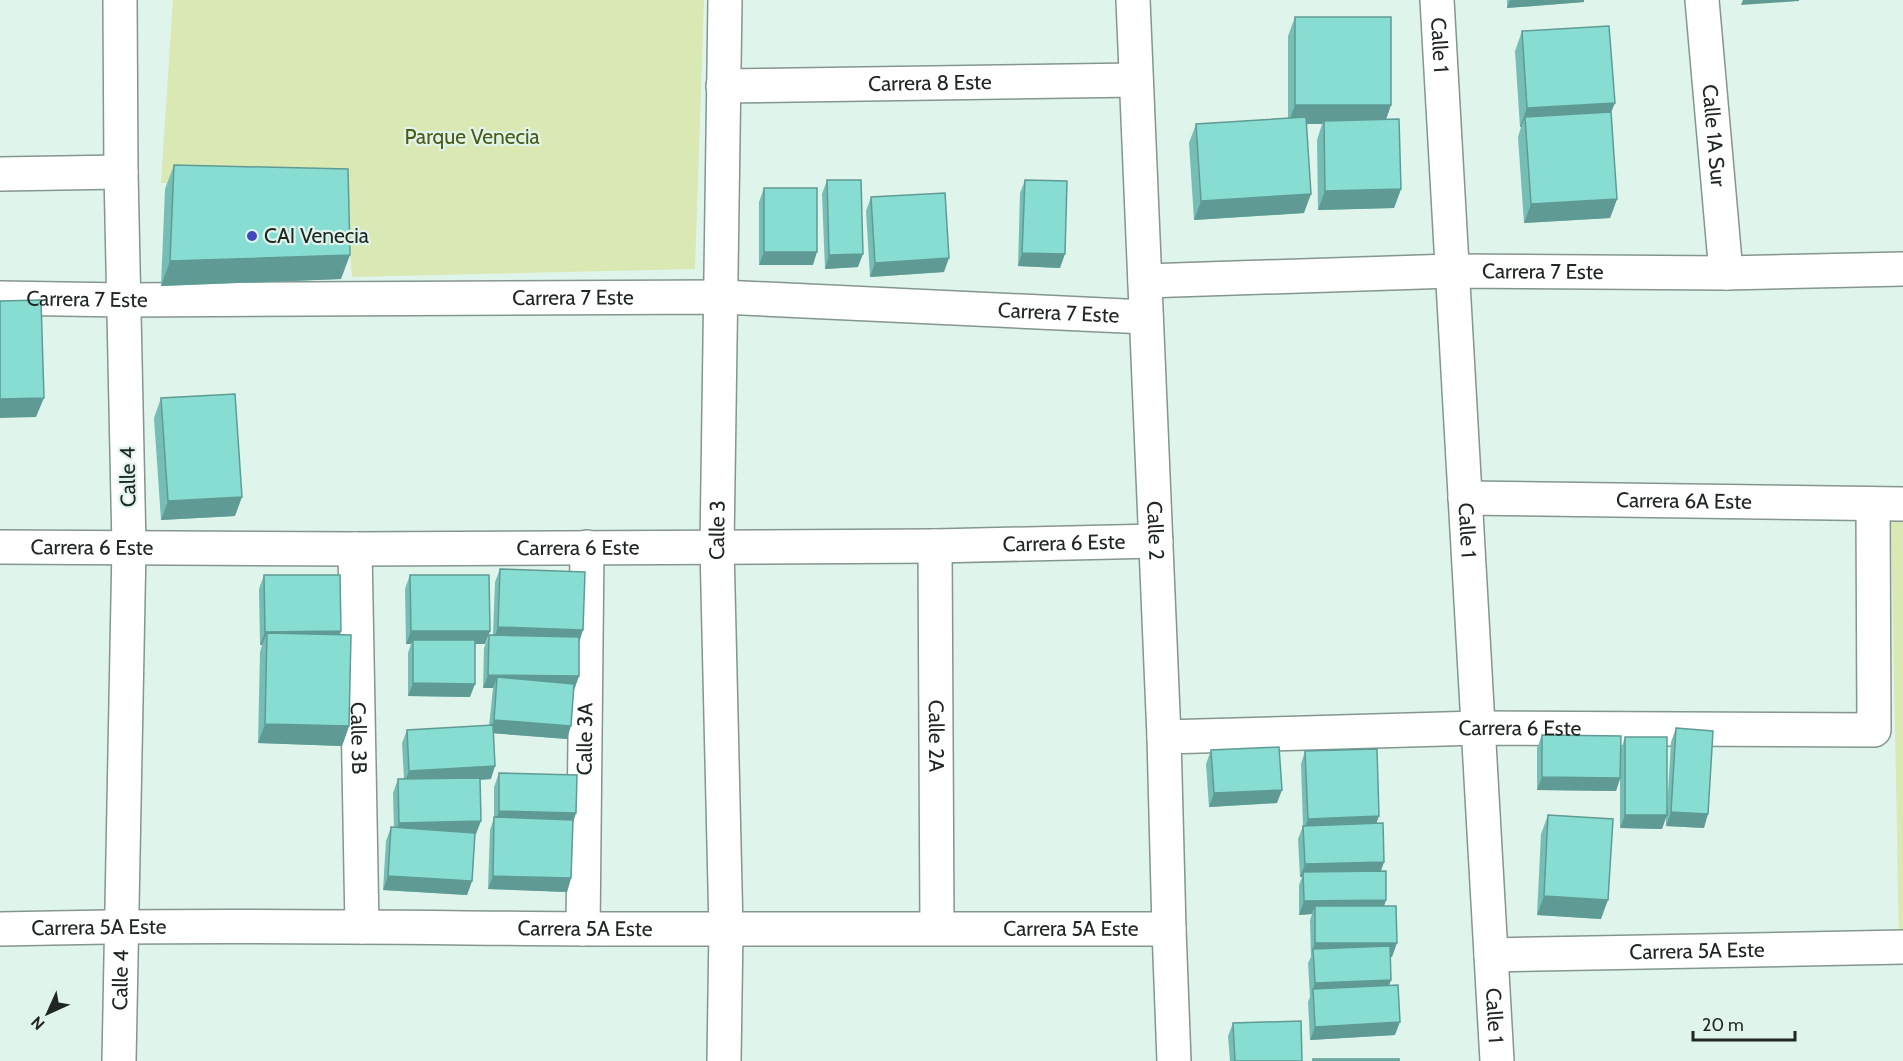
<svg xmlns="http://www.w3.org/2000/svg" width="1903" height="1061" viewBox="0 0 1903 1061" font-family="Cabin,sans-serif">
  <rect width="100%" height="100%" fill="#dff4ea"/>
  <path fill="#dae8b4" d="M173 0H704L695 269 352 277 345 188 161 183Z
    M1891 515H1903V938H1899Z"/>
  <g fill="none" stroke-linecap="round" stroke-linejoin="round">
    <g stroke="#84968d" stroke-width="36">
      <g id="minor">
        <path id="s1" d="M1133 0 1164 737 1169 929 1174 1061"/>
        <path id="s2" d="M1437 0 1497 1061"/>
        <path id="s3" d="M1702 0 1726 273"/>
        <path id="s4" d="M723 86 1136 80"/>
        <path d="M0 174 121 172"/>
        <path id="s5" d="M1145 281 1452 271 1726 273 1903 269"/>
        <path id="s6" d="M0 298 124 300 722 297 1146 317"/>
        <path id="s7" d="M1465 498 1903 504"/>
        <path id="s8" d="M935 546 937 928"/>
        <path id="s9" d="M0 547 355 549 935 546 1156 541"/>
        <path id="s10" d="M355 549 362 927"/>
        <path id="s11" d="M1164 737 1478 728 1874 730 1873 504"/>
        <path id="s12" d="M0 929C207 924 415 928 622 929 804 930 986 928 1169 929"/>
        <path id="s13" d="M583 929 587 547"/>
        <path id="s14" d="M1491 955 1903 947"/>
        <path id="s15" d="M119 1061 129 547 121 172 120 0"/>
        <path id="s16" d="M724 1061 726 930 717 547 725 0"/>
      </g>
    </g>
    <use href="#minor" stroke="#fff" stroke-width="33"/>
  </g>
  <path fill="#75beb5" d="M1507 0H1584V2L1507 8Z
    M1295 17 1391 105 1386 119 1401 189 1394 208 1318 210 1317 140 1322 124H1306L1304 213 1194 220 1189 143 1196 124 1288 118V36Z
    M1522 31 1611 112 1617 199 1610 218 1524 223 1518 137 1521 127H1520L1515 51Z
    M174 165 341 279 161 286 165 189Z
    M827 180 858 267 825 269 822 194Z
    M1025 180 1060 268 1018 266 1020 193Z
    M764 188 813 265H759V202Z
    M871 197 944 272 870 277 866 211Z
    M161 398 235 516 161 520 154 418Z
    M500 569 579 641V676L574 690 567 739 493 733 491 779 480 780 476 834H475L472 881 467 895 383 890 386 841 391 827 394 828 393 793 398 779H404L402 743 407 730 489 726 493 688H483L484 648 489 635H493L495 582Z
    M264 575 341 631 340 634 349 726 342 746 258 743 260 652 262 645H260L259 589Z
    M410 575 490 631 485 644H475L470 697 408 696V653L411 644H406L405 589Z
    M1676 728 1704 828 1666 826V816L1662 829 1620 828V779L1616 791 1537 790V748L1542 735 1621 749 1625 737 1667 810 1671 742Z
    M1211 750 1277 803 1209 807 1206 764Z
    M1305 751 1377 823 1384 862 1381 871 1386 900 1384 906 1392 957H1390L1391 980 1389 985 1395 1035 1310 1040 1308 1002 1310 997 1308 963 1311 957 1310 920 1312 914 1299 915V885L1302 877H1300L1298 839 1303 826 1301 764Z
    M499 773 576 813 573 821 571 878 567 892 488 889 490 830 494 818V787Z
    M1548 815 1601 919 1537 915 1541 834Z
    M1233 1023 1302 1061H1230L1228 1036Z"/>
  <path fill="#5f9b94" d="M1510 0H1584V2L1507 8Z
    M1743 0H1799V1L1741 5Z
    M1615 103 1607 122 1525 117 1521 127H1520L1527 108Z
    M1295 105H1391L1384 125 1324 121 1322 124H1288Z
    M1401 189 1394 208 1318 210 1325 191Z
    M1311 194 1304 213 1194 220 1201 201Z
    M1617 199 1610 218 1524 223 1531 204Z
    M764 252H817L813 265H759Z
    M1022 253 1065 254 1060 268 1018 266Z
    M863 254 858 267 825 269 829 255Z
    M350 255 341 279 161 286 170 261Z
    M949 258 944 272 870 277 875 263Z
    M44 398 36 417 0 418V399Z
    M242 497 235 516 161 520 168 501Z
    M498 627 583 630 579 643 493 641Z
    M341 631 337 645 267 633 262 645H260L265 632Z
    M411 631H490L485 644H413V640L411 644H406Z
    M488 675 579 676 574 690 497 677 493 688H483Z
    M413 683 475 684 470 697 408 696Z
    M494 720 571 726 567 739 489 733Z
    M265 724 349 726 342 746 258 743Z
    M495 766 491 779 404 784 409 771Z
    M1542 777 1620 778 1616 791 1537 790Z
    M1282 790 1277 803 1209 807 1214 793Z
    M499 811 576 813 572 826 494 824Z
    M1671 812 1708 814 1704 828 1666 826Z
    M1625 815H1667L1662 829 1620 828Z
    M1379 816 1374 830 1303 832 1308 819Z
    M481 821 476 834 394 836 399 823Z
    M1384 862 1379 875 1303 872 1302 877H1300L1305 864Z
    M388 876 472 881 467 895 383 890Z
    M493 876 571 878 567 892 488 889Z
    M1544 896 1608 900 1601 919 1537 915Z
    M1386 900 1381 914 1315 906 1312 914 1299 915 1304 901Z
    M1315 943H1397L1392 957H1314L1313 949 1310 957Z
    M1391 980 1386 994 1313 989 1310 997 1315 983Z
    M1400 1022 1395 1035 1310 1040 1315 1027Z"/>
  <path fill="#88ddd3" stroke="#5f9b94" stroke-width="1.5" d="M1295 17H1391V105H1295Z
    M1609 26 1615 103 1527 108 1522 31Z
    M1611 112 1617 199 1531 204 1525 117Z
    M1306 117 1311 194 1201 201 1196 124Z
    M1399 119 1401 189 1325 191 1324 121Z
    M174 165 348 169 350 255 170 261Z
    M827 180H861L863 254 829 255Z
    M1025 180 1067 181 1065 254 1022 253Z
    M764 188H817V252H764Z
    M945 193 949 258 875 263 871 197Z
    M41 300 44 398 0 399V301Z
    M235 394 242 497 168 501 161 398Z
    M500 569 585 572 583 630 498 627Z
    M264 575H340L341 631 265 632Z
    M410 575H489L490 631H411Z
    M267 633 351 635 349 726 265 724Z
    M489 635 579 637V676L488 675Z
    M413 640H475V684L413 683Z
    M497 677 574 684 571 726 494 720Z
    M493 725 495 766 409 771 407 730Z
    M1676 728 1713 731 1708 814 1671 812Z
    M1542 735 1621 736 1620 778 1542 777Z
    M1625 737H1667V815H1625Z
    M1279 747 1282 790 1214 793 1211 750Z
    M1377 749 1379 816 1308 819 1305 751Z
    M499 773 577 775 576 813 499 811Z
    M480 778 481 821 399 823 398 779Z
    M1548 815 1613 819 1608 900 1544 896Z
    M494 817 573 820 571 878 493 876Z
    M1383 823 1384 862 1305 864 1303 826Z
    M391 827 475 833 472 881 388 876Z
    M1386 871V900L1304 901 1303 872Z
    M1315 906H1396L1397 943H1315Z
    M1390 946 1391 980 1315 983 1313 949Z
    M1398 985 1400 1022 1315 1027 1313 989Z
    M1301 1021 1302 1061H1235L1233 1023Z
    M1313 1059H1399V1061H1313Z"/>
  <circle fill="#4348bd" stroke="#dff4ea" stroke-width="2" cx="252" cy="236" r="6"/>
  <g text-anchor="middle" stroke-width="4.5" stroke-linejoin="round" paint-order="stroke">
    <g font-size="21" fill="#1f2623" stroke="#dff4ea">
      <text dy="7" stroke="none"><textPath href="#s2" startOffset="45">Calle 1</textPath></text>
      <text dy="7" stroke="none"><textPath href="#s4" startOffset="207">Carrera 8 Este</textPath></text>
      <text dy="7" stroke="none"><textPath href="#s3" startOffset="136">Calle 1A Sur</textPath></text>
      <text dy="7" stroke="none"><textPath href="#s5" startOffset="398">Carrera 7 Este</textPath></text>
      <text dy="7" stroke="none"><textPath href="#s6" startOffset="573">Carrera 7 Este</textPath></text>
      <text dy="7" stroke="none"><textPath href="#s6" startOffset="87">Carrera 7 Este</textPath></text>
      <text dy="7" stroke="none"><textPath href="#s6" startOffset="1059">Carrera 7 Este</textPath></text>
      <text transform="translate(128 477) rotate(-91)" y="7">Calle 4</text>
      <text dy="7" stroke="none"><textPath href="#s7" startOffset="219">Carrera 6A Este</textPath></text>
      <text dy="7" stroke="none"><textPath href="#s1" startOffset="531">Calle 2</textPath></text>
      <text dy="7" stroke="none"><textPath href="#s2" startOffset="531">Calle 1</textPath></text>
      <text dy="7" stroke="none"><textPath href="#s16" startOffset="531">Calle 3</textPath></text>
      <text dy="7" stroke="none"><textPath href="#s9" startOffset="1064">Carrera 6 Este</textPath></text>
      <text dy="7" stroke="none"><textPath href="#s9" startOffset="92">Carrera 6 Este</textPath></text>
      <text dy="7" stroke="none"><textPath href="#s9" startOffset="578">Carrera 6 Este</textPath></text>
      <text dy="7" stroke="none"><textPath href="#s11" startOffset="356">Carrera 6 Este</textPath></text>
      <text dy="7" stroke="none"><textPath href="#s8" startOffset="190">Calle 2A</textPath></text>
      <text dy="7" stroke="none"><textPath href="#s10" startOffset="189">Calle 3B</textPath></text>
      <text dy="7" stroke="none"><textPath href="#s13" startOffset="190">Calle 3A</textPath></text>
      <text dy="7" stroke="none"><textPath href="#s12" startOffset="99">Carrera 5A Este</textPath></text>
      <text dy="7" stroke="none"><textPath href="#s12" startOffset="585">Carrera 5A Este</textPath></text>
      <text dy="7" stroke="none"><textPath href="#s12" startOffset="1071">Carrera 5A Este</textPath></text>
      <text dy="7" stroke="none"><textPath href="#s14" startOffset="206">Carrera 5A Este</textPath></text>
      <text dy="7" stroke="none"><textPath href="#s15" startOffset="81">Calle 4</textPath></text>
      <text dy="7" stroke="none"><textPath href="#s2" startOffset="1017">Calle 1</textPath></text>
    </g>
    <g font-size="21" fill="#4c5a16" stroke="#dff4ea">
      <text x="472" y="144">Parque Venecia</text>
    </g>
    <g font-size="21" fill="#1f2623" stroke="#dff4ea" text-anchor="start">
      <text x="264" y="243">CAI Venecia</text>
    </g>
  </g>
  <g transform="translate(48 1013) rotate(225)" stroke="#dff4ea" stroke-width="4.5" paint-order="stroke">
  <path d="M0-4.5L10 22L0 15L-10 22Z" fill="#1f2623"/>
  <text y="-9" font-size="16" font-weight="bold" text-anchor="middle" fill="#1f2623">N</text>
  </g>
  <path d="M1693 1031v9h102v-9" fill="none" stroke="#1f2623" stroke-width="3"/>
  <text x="1702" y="1031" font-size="18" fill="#1f2623" stroke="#dff4ea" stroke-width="4.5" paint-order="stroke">20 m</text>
</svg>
